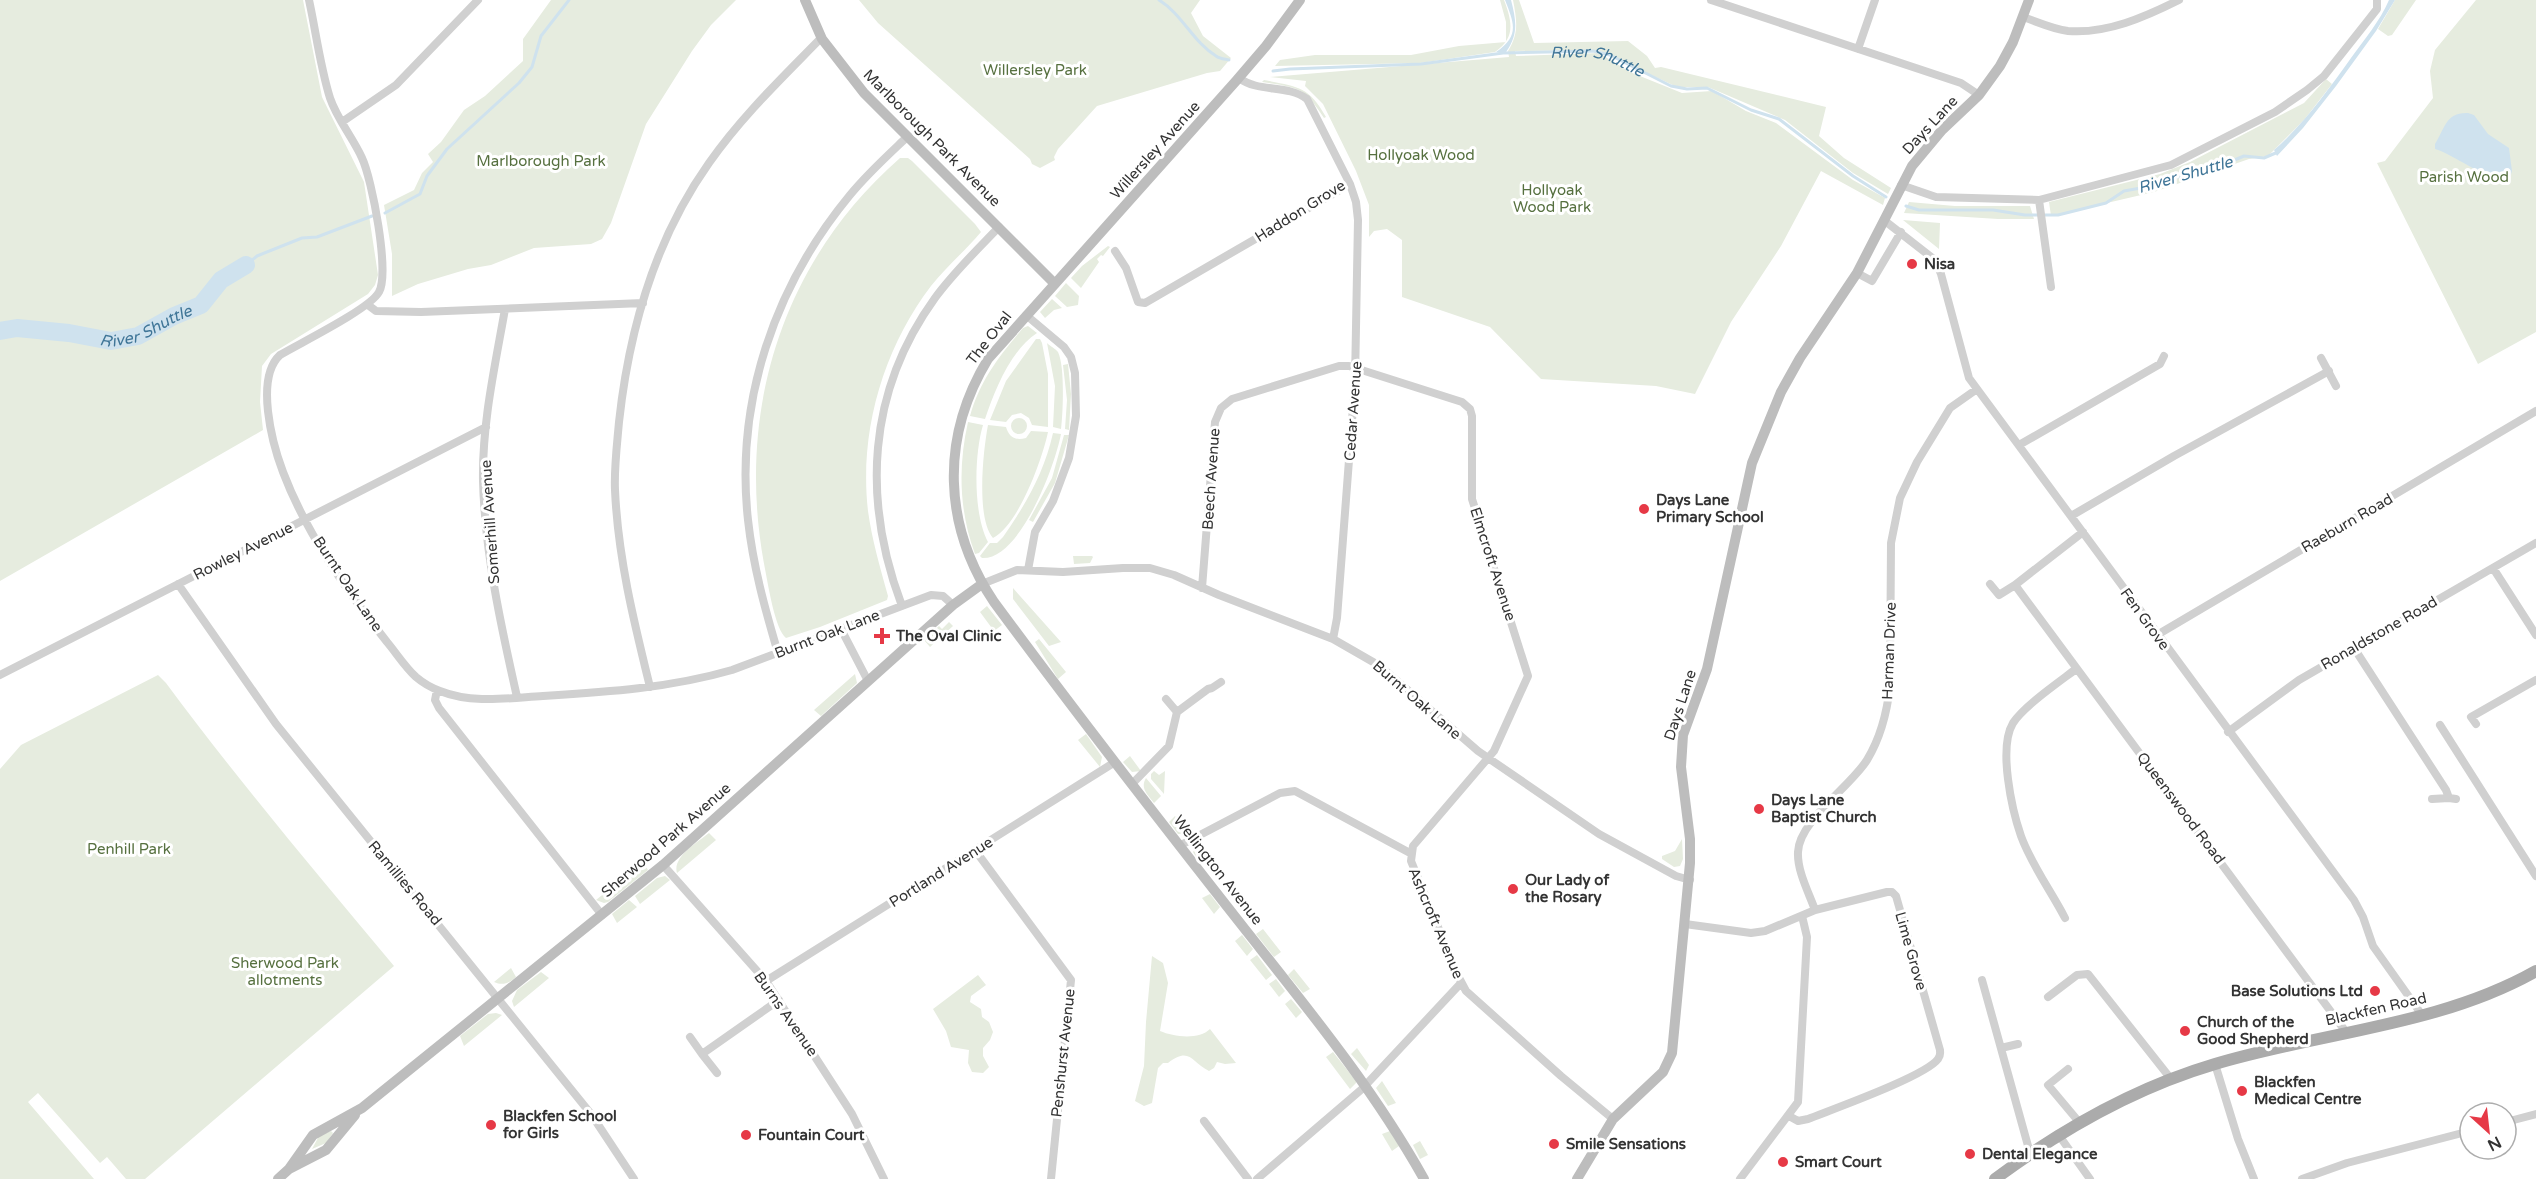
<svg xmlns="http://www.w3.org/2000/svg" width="2536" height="1179" viewBox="0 0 2536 1179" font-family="'Varela Round',sans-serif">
  <rect width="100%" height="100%" fill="#fff"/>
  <path fill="#e6ecdf" d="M0 0H303L322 97 364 182 378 275 375 285 368 294 271 354 262 366 260 402 263 430 0 581Z
    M551 0H736L711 25 692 51 646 124 611 223 602 239 591 244 534 248 491 265 468 269 418 284 392 296V254L384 205 414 190 422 173 433 162 428 154 441 142 464 110 485 96 523 61V39Z
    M859 0H1200L1191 13 1203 36 1231 58 1220 71 1207 73 1097 106 1058 149 1054 157 1055 160 1040 168 1032 164 1030 159 878 23Z
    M1500 0H1504C1512 21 1516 38 1495 52L1420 63 1275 66 1280 60 1315 55H1411L1459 46 1506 42V22Z
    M1513 0H1519L1534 43 1628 41 1647 56 1655 68 1661 67 1826 107 1819 136 1844 158 1891 188 1888 194 1853 173 1785 120 1708 87H1677L1598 50 1515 51 1516 56 1599 53 1630 72 1682 93 1712 91 1746 111 1776 123 1853 180 1885 198 1883 205 1821 171 1781 246 1731 322 1695 394 1656 386 1541 379 1490 327 1402 297V240L1387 229 1374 231 1369 237V205L1356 171 1323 104 1305 86 1306 81 1270 77 1509 57 1508 51C1519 33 1517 21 1513 0Z
    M2395 0H2416L2392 35 2388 36 2378 29Z
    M2476 0H2536V332L2478 364 2377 163 2385 161 2433 98 2430 71 2435 50Z
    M2326 79 2332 84 2304 120 2268 156 2249 159 2154 192 2051 216 2049 202 2160 174 2190 162 2304 103Z
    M1264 80C1297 87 1308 85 1326 117L1324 118C1303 86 1299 88 1262 82Z
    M900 158H908L912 161 975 224 981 232C965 251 946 267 931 286 883 349 859 432 868 511 872 540 880 567 888 596L887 600 820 627 786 638C775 630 768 584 765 569 735 415 780 263 900 158Z
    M1909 202 1955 206H2030L2034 219H1998L1904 213Z
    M1903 220 1940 223 1939 249Z
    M1108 246 1110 247 1103 256 1101 255 1097 259 1099 262 1081 288 1071 278 1082 266Z
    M1066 283 1079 296 1078 305 1067 307 1055 296Z
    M1052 299 1062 308 1054 310 1045 318 1040 312Z
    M1028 326 1037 333C1010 351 995 390 985 419L970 416C980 380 1000 355 1023 328Z
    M1036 339H1040L1042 343 1048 374V427L1032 425 1029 418 1021 413 1012 415 1006 422 990 420 1006 381Z
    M1047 343C1050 346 1056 349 1058 352 1065 366 1063 413 1061 429L1053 427 1055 386Z
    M1068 364 1071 394 1069 430 1065 429 1067 400 1063 365Z
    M1011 426a8 8 0 1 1 16 0a8 8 0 1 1-16 0Z
    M968 422 983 425C974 455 973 514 988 542L979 553 975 554C959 511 958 466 968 422Z
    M988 425 1006 427C1009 437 1015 441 1026 438L1031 431 1048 432C1042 460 1019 524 993 538 976 519 983 451 988 425Z
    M1053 433 1061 434C1055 466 1020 560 982 558L980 556 990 543H997L1003 537C1026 504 1044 473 1053 433Z
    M1064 435H1069L1055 483 1033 522 1029 520 1052 478Z
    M1073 556H1092L1093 557 1090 563 1074 564Z
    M1013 588 1061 642 1049 646 1013 599Z
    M987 606 1002 625 994 631 980 612Z
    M949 622 953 626 930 647 924 640 939 626 942 629Z
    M1039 639 1066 672 1058 679 1035 642Z
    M855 674 857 683 821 716 814 710Z
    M158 675 166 683C238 780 316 873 394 966L145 1179H126L107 1157 100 1163 38 1093 28 1102 94 1179H0V769L21 745Z
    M1086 734 1102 757 1100 767 1078 740Z
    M1130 756 1141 771 1132 772 1123 762Z
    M1154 771 1159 775 1165 771 1164 794 1151 779V774Z
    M1146 778 1161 796 1154 803C1147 794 1140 788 1146 778Z
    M1175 816 1189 834H1178L1169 822Z
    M709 833 716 840 677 873C672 857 698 842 709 833Z
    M1682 839 1683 859 1680 866 1674 867 1662 859V856L1675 851Z
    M1195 843 1207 858 1200 863 1193 852Z
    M643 862 648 870 608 902 604 903 596 900Z
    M665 876 670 880 640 904 635 896 657 878Z
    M1210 894 1220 907 1214 914 1202 898Z
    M629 900 637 907 617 923 612 914Z
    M1263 929 1281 952 1274 957 1256 934Z
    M1242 935 1253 949 1247 956 1235 941Z
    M1257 955 1272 975 1266 980 1250 960Z
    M1152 956 1163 963 1168 983 1160 1031C1174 1037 1199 1040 1210 1029L1236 1063 1225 1064 1217 1062 1214 1068 1209 1071C1191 1062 1190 1046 1168 1063H1163L1158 1068 1152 1103 1144 1106 1135 1101 1144 1066 1146 1022Z
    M511 968 516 977C509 983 503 986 494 982Z
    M1294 969 1310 989 1303 993 1288 975Z
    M541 972 549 978 514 1007 512 1001 517 990Z
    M978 975 986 985 971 996 970 1002 981 1009 982 1017 989 1022 993 1032 990 1040 983 1048V1056L989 1067 983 1073 972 1072 968 1063 969 1050 951 1047 946 1031 933 1009Z
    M1276 979 1285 991 1279 997 1269 984Z
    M1291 999 1302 1012 1296 1018 1285 1004Z
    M496 1013 502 1015 464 1046 460 1036 488 1014Z
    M1357 1048 1369 1065 1366 1071 1351 1054Z
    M1333 1052 1356 1081V1083L1350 1089 1326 1057Z
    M1382 1081 1396 1103 1388 1106 1376 1088Z
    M331 1131 333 1133 326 1143 312 1149 319 1136Z
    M1390 1131 1399 1146 1392 1151 1382 1134Z
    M1420 1141 1428 1155 1420 1159 1413 1145Z"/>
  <path fill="#cfe2ee" d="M1505 0H1511C1516 20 1519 34 1506 52H1496C1520 36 1514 23 1505 0Z
    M2389 0H2395L2376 31 2336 86 2303 128 2277 156 2274 150C2304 124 2328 90 2351 58 2364 40 2380 21 2389 0Z
    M2468 113 2474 115 2488 134 2509 148 2512 171 2510 177C2487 183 2458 156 2435 149V144C2445 128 2446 112 2468 113Z"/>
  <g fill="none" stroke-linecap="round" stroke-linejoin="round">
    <g stroke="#cfe2ee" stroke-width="3">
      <path d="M1159 0C1182 14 1193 42 1216 56 1220 59 1225 59 1229 60"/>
      <path id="s1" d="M1273 71 1290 69 1421 64 1503 53 1593 51 1610 55 1671 86 1687 89 1707 88 1751 110 1779 119 1853 176 1886 197"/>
      <path d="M1906 206 1919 210H1993L2025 215H2058L2106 203 2124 191 2152 186 2206 167H2218L2244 156 2264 158 2278 152"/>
      <path d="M385 213 420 194 427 176 447 149 519 83 532 67 541 36 569 0"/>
      <path d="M246 265 257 256 302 238 317 237 372 216"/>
    </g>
    <path stroke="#cfe2ee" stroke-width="18" id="s2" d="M0 331 17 328 69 333 111 341 138 336 174 316 201 305 221 280 246 265"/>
    <path stroke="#d0d0d0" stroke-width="8" d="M309 0C316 32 320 66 330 98 337 119 353 138 362 158 372 179 390 273 379 292 370 309 300 343 280 355 255 378 272 443 283 472 306 533 347 591 387 642 397 654 405 667 416 677 423 683 432 688 440 691 472 704 509 698 543 696 607 692 670 688 732 670L931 595 943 596 953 605
      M1711 0 1961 83 1979 95
      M2023 17C2038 22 2052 29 2068 31 2107 34 2145 17 2179 0
      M1858 49 1875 0
      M342 122 396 85 478 0
      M1901 185 1936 197 2039 200 2171 165 2275 112 2307 90 2324 76 2366 23 2377 9V0
      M2039 200 2051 287
      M1885 221 1935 260 1941 274 1969 378 2354 900 2363 917 2373 946 2422 1015
      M1115 251 1126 268 1138 302 1145 303 1350 184 1307 99C1287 84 1259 93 1239 78
      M1857 273 1872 281 1901 232
      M368 305 376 311 421 312 643 303
      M505 309C495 366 482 423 483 481 485 554 501 626 517 697
      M1026 315 1064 347 1071 357 1075 373 1076 416 1069 458 1053 501 1035 532 1028 570
      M2321 358 2336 386
      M2019 445 2160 364 2164 356
      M2071 516 2174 456 2329 371
      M2083 532 2015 585 2346 1032
      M2493 568 2536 635
      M178 584 276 724 591 1114 634 1179
      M982 584 1017 570 1063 572 1123 568H1150L1174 575 1219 595 1333 639 1380 666 1478 751 1599 834 1676 876 1690 880
      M1990 584 1999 595 2015 585
      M1202 588 1215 422 1221 408 1232 399 1339 366H1349L1462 402 1470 409 1472 416V499L1528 676 1494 751 1413 846 1411 861 1458 976 1466 991 1561 1076 1613 1119
      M902 606C862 500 867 392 935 298 954 272 977 250 999 227
      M841 629 868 681
      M2157 635 2536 411
      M1333 639 1337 618 1355 381 1358 220 1356 202 1350 184
      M2354 648 2446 790 2449 798 2456 799
      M778 653C765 609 753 566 748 520 735 402 774 287 850 195 867 174 887 156 907 137
      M0 675 486 427
      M650 687C634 622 618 558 615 490 614 468 617 445 619 422 629 330 655 239 709 163 742 116 782 78 821 38
      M437 690 435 700 439 708 602 915
      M1177 712 1208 689 1212 688 1221 682
      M2476 724 2471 717 2536 680
      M2440 725 2536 876
      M2228 732 2299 680 2536 543
      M1132 784 1169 746 1177 712 1166 699
      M2432 799 2449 798
      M1179 846 1280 793 1295 791 1410 853
      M975 850 1071 980 1051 1179
      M663 865 766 981 852 1114 884 1179
      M1815 910C1809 893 1797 871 1798 852 1799 821 1850 787 1867 760 1881 737 1887 713 1890 686L1891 543 1900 498 1917 462 1950 408 1977 389
      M2065 918C2051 891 2031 864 2021 836 2012 810 1998 748 2013 723 2024 706 2059 682 2076 669
      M1685 924 1751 933 1765 931 1815 910 1887 892H1892L1896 896 1940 1050C1940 1054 1941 1055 1938 1059 1926 1076 1833 1109 1808 1119L1798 1121 1789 1116
      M1982 980 2030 1153
      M766 981 1115 762
      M2048 997 2077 975 2088 974 2171 1079
      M690 1037 702 1054
      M2001 1048 2018 1044
      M2215 1064 2238 1139 2254 1179
      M2068 1069 2048 1085 2079 1122
      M717 1073 702 1054 779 1000
      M1204 1121 1248 1179
      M2506 1122 2536 1114
      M2058 1134 2090 1179
      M1257 1179 1362 1089 1461 983
      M1740 1179 1798 1102 1807 937 1802 916
      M2302 1179 2347 1163 2470 1131"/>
    <path stroke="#bdbdbd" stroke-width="10" d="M805 0 822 39 864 93 1055 284
      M1300 0 1266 46 1236 81 988 359C940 438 943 526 994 602 1075 712 1159 820 1244 928 1308 1009 1373 1088 1424 1179
      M289 1169 313 1135 362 1108 663 865 953 605 982 584
      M278 1179 289 1169 326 1150 355 1115
      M1577 1179 1613 1119 1663 1072 1672 1053 1690 863V839L1681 767 1683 735 1707 669 1752 463 1781 392 1800 358 1857 273 1912 166 1942 130 1979 95 2000 66 2013 42 2029 0"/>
    <path stroke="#ababab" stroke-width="12" d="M1995 1179C2062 1129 2134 1088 2215 1064 2321 1032 2439 1026 2536 971"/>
  </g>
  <g fill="#e63946" stroke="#fff" stroke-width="2">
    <circle cx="1912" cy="264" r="6"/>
    <circle cx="1644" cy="509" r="6"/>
    <path d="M879 627h6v6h6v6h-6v6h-6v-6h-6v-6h6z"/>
    <circle cx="1759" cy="809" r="6"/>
    <circle cx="1513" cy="889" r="6"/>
    <circle cx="2375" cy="991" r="6"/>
    <circle cx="2185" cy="1031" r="6"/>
    <circle cx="2242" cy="1091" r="6"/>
    <circle cx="491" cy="1125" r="6"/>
    <circle cx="746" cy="1135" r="6"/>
    <circle cx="1554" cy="1144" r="6"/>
    <circle cx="1970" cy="1154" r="6"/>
    <circle cx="1783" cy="1162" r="6"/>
  </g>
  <g text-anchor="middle" stroke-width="6" stroke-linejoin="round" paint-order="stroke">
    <g font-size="15" fill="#56703f" stroke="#fff">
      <text x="1035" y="75">Willersley Park</text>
      <text x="1421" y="160">Hollyoak Wood</text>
      <text x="541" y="166">Marlborough Park</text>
      <text x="2464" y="182">Parish Wood</text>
      <text x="1552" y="195">Hollyoak<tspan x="1552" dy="17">Wood Park</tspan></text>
      <text x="129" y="854">Penhill Park</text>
      <text x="285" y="968">Sherwood Park<tspan x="285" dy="17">allotments</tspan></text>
    </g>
    <g font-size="15" fill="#333" stroke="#fff">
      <text transform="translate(1930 125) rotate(-47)" y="5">Days Lane</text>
      <text transform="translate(932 138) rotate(45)" y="5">Marlborough Park Avenue</text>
      <text transform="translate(1155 150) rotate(-48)" y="5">Willersley Avenue</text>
      <text transform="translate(1300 211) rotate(-32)" y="5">Haddon Grove</text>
      <text transform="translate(989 338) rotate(-52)" y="5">The Oval</text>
      <text transform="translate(1353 411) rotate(-86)" y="5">Cedar Avenue</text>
      <text transform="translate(1211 479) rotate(-86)" y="5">Beech Avenue</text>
      <text transform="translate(490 522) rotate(-94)" y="5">Somerhill Avenue</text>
      <text transform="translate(2347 523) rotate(-30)" y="5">Raeburn Road</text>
      <text transform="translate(243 551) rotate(-27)" y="5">Rowley Avenue</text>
      <text transform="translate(1493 564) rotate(72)" y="5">Elmcroft Avenue</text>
      <text transform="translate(348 584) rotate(56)" y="5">Burnt Oak Lane</text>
      <text transform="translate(2145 619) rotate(54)" y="5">Fen Grove</text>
      <text transform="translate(2379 633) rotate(-30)" y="5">Ronaldstone Road</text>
      <text transform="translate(827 634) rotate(-21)" y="5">Burnt Oak Lane</text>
      <text transform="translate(1889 651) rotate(-88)" y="5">Harman Drive</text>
      <text transform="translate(1417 700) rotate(41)" y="5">Burnt Oak Lane</text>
      <text transform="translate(1680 705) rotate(-72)" y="5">Days Lane</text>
      <text transform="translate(2181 808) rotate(53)" y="5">Queenswood Road</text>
      <text transform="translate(666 840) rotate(-41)" y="5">Sherwood Park Avenue</text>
      <text transform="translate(1218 870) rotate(52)" y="5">Wellington Avenue</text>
      <text transform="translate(941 872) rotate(-32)" y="5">Portland Avenue</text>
      <text transform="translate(405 883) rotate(50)" y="5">Ramillies Road</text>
      <text transform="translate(1436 923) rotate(67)" y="5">Ashcroft Avenue</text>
      <text transform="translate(1911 951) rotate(74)" y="5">Lime Grove</text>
      <text transform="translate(2376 1009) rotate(-13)" y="5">Blackfen Road</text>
      <text transform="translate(786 1014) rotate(55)" y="5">Burns Avenue</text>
      <text transform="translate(1063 1053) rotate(-84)" y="5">Penshurst Avenue</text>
    </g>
    <g font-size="15" font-weight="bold" fill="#333" stroke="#fff" text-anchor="start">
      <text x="1924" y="269">Nisa</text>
      <text x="1656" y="505">Days Lane<tspan x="1656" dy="17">Primary School</tspan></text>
      <text x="896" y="641">The Oval Clinic</text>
      <text x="1771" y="805">Days Lane<tspan x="1771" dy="17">Baptist Church</tspan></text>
      <text x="1525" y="885">Our Lady of<tspan x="1525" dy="17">the Rosary</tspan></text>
      <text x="2363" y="996" text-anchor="end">Base Solutions Ltd</text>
      <text x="2197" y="1027">Church of the<tspan x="2197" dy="17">Good Shepherd</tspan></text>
      <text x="2254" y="1087">Blackfen<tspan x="2254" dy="17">Medical Centre</tspan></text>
      <text x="503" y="1121">Blackfen School<tspan x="503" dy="17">for Girls</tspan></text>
      <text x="758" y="1140">Fountain Court</text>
      <text x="1566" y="1149">Smile Sensations</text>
      <text x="1982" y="1159">Dental Elegance</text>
      <text x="1795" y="1167">Smart Court</text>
    </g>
    <g font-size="16" font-style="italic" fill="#3f7597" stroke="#fff">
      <text dy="6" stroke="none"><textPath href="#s1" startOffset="327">River Shuttle</textPath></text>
      <text transform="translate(2185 174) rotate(-16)" y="6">River Shuttle</text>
      <text dy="6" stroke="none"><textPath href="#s2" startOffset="150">River Shuttle</textPath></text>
    </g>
  </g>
  <g transform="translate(2488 1131) rotate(153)"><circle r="28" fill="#ffffff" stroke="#adadad" stroke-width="1.5"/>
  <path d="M0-4.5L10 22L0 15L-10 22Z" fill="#e63946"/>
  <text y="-9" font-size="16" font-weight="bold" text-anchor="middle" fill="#333333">N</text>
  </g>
</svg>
